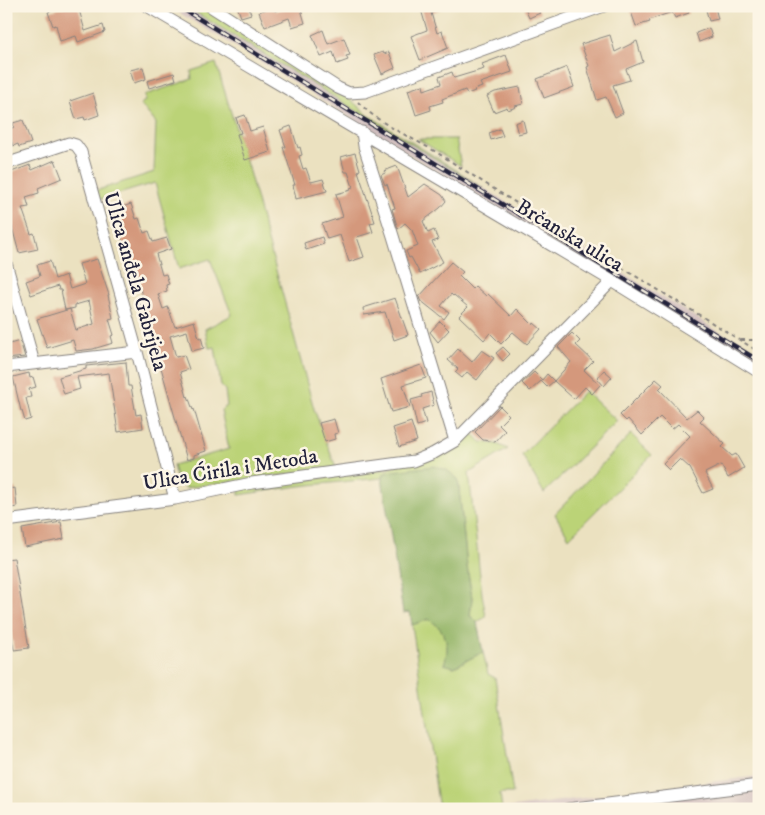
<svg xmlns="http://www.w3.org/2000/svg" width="765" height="815" viewBox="0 0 765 815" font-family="'IM FELL DW Pica',serif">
  <rect width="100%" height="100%" fill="#fcf5e5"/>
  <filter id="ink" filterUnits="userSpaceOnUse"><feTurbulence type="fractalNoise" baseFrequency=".02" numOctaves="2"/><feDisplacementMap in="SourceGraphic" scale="10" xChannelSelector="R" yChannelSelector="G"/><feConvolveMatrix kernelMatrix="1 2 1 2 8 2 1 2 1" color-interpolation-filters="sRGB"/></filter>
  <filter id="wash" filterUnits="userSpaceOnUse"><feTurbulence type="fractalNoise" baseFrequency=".0096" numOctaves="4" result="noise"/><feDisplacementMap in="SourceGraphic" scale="20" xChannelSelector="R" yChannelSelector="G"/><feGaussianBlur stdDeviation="1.12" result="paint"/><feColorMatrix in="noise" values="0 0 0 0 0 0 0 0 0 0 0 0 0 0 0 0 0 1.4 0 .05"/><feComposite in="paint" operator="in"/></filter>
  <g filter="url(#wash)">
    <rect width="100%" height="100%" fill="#ebe1c0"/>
    <path fill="#d1bfbf" d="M168 6H185L298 75 759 356V367L460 186 253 57Z
      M759 776V809H502L528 805Z"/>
    <path fill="#bbd377" stroke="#6e7a59" d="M185 6H204L350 99 368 115 453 168 483 188Z
      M216 63 248 168 314 409 336 468 185 488 177 482 173 465 229 449 221 410 227 406 225 390 221 386 215 347 209 348 205 329 232 315 210 259 179 269 155 183 98 200 95 191 154 172 156 123 140 104 145 101V95L192 79 191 71Z
      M418 139H456L461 166Z
      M585 391 617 421 544 493 522 455Z
      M471 432 481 442 497 444 508 449 469 473 482 594 486 617 477 622 470 616 472 598 467 566 458 479 383 474 382 478 299 486 239 495V489L388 469Z
      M631 434 652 455 569 538 555 514Z
      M429 619C446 630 451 644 445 663L454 667 483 652 488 674 495 678 513 793H500L502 809H481L468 807 439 809 412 625Z"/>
    <path fill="#94b568" stroke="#5b6c52" d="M435 466 447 470 458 479 467 566 472 598 470 616 477 622 483 652 454 667 444 664C451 645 446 629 428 619L412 625 410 612 403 613 382 478 383 474 392 471Z"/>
    <g id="blocks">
      <path fill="#d4987c" d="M67 6H78L85 31 103 25 105 32 78 42 76 36 60 41 56 25 53 26 48 12Z
        M237 6H248L251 14 241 17Z
        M273 6 275 11 289 6H300L305 23 292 27 289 18 265 27 259 12Z
        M420 6H446L431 13 437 33 442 31 448 48 420 60 411 36 427 30Z
        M524 6H537L540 13 529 18Z
        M629 6H686L689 13 675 18 672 12 649 20 650 22 636 26Z
        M715 7 718 19 709 21 706 10Z
        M709 28 712 37 699 42 696 33Z
        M323 30 328 44 344 38 350 55 346 56 348 60 337 64 333 52 321 57 312 35Z
        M610 35 615 52 637 41 643 62 626 69 630 80 613 85 623 113 615 117 606 97 597 100 587 67 589 66 581 44Z
        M383 52 384 54 389 52 395 68 382 74 374 55Z
        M506 55 512 72 480 83 482 87 474 90 475 91 467 94 465 90 442 99 443 102 430 106 431 110 416 115 408 90 423 85 424 90 441 84 439 77 452 72 454 78 484 69 482 64Z
        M143 67 146 79 134 83 130 70Z
        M567 67 574 87 544 98 537 79Z
        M174 73 176 80 149 88 147 81Z
        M520 87 523 104 515 106 516 107 508 110 507 107 494 112 487 96 495 92Z
        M93 93 99 115 85 120 84 117 76 119 70 101Z
        M245 115 250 131 263 127 270 152 245 160 237 134 241 133 236 118Z
        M23 120 31 143 19 147 18 144 13 146 8 130 14 127 13 123Z
        M523 120 526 132 518 134 515 123Z
        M291 126 298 148 300 147 302 155 299 156 303 169 306 168 311 182 323 179 327 191 296 199 293 185H295L283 147H286L280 130Z
        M500 129 503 136 491 140 489 133Z
        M355 153 360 170 358 171 375 222 370 223 373 232 357 237 364 257 349 262 340 235 327 239 322 224 343 217 336 194 351 190 350 188 353 187 348 172H345L341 157Z
        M55 160 62 178 38 188 39 193 26 197 29 207 22 208 31 234 34 233 38 249 19 253 6 205V174L30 165 32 170Z
        M397 166 408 197 425 184 442 195 446 201 440 208 423 221 428 233 434 230 438 240 432 242 443 262 420 274 411 257 409 258 406 251 418 246 412 230 405 223 398 229 392 209 395 208 387 184 385 185 381 175 385 173 384 171Z
        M131 204 136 219 139 218 144 233 149 231 153 242 167 238 171 249 156 254 162 275 166 274 169 284 166 285 167 291 158 294 163 309 168 307 175 327 194 321 199 338 201 337 204 348 192 351 187 331 170 336 176 357 184 355 189 369 180 372 187 397 188 396 193 410 194 409 206 451 194 455V458L187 460 158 357H155L150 341 154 340 146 314H143L140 304 144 302 140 289 137 290 120 233 113 217 116 215 114 210Z
        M322 237 324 244 306 250 304 243Z
        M97 259 109 295H108L113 318 109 319 114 335 111 336 113 343 93 349 76 351 73 340 47 348 37 319 70 309 76 330 94 324 89 301 75 305V308L65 310 61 290H59L58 286 31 295 26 281 40 276 37 265 50 261 55 279 66 275 70 289 85 284 79 264Z
        M451 262 463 272 459 276 472 289 475 286 486 296 488 294 511 316 517 309 533 325 534 323 541 329 527 344 513 332 501 344 490 333 484 340 459 316 468 307 454 295 453 296 451 294 441 306 449 312 444 319 420 300 419 297Z
        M395 298 408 335 394 340 385 312 364 315 363 308Z
        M440 321 449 330 438 342 430 332Z
        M572 333 580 341 576 345 593 361 584 370 600 385 592 394 585 387 574 399 554 381 571 362 558 347Z
        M20 341 25 357 6 359V345Z
        M503 347 510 354 503 361 496 353Z
        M458 349 472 362 482 350 494 358 477 380 467 372 462 378 455 372 458 369 448 360Z
        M126 362 128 386H131L136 415 141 414 143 428 118 432 109 373 77 377 80 389 64 394 59 377 86 369V366Z
        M421 365 426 378 403 385 410 407 391 412 381 379Z
        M604 370 612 377 604 386 597 378Z
        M534 372 542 380 547 374 554 381 547 387 541 381 530 391 522 383Z
        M29 373 30 378 33 377 36 387 29 389 31 397 26 398 31 419 25 421 22 411H21L13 377Z
        M656 379 663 385 659 389 687 418 697 410 704 417 700 421 725 444 722 447 732 456 736 454 744 468 728 478 721 465 705 473 713 489 703 493 690 468 680 459 669 470 663 464 690 436 678 424 672 429 660 417 642 435 628 419 626 421 620 415Z
        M431 392 434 405 422 409 426 423 417 426 411 400 422 397 421 395Z
        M500 406 509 415 499 425 505 431 495 442 483 440 475 432Z
        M334 419 338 433 334 434 335 439 325 442 319 423Z
        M411 422 417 441 399 447 393 428Z
        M15 488 17 507 6 509V489Z
        M61 522 64 539 25 547 22 529Z
        M14 558 29 648 14 650 6 603V559Z"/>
    </g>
  </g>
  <g filter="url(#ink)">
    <use href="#blocks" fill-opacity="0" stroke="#86827e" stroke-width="1"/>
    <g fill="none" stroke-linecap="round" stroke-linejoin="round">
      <g stroke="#86827e" stroke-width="13">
        <path id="minor" d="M147 6 612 281 759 372
          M210 6 338 88 349 93 365 92 604 6
          M362 132 364 146 393 236 455 441
          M6 164 69 143 76 145 81 152 137 352 175 499
          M6 263 34 363
          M6 367 137 352
          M6 521 175 499 252 483 414 461 434 453 455 441 612 281
          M568 809 759 785"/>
      </g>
      <path stroke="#86827e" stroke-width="2" stroke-dasharray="4 4" stroke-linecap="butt" d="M358 102C382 127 415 138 444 157 547 224 654 286 759 352
        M741 340H759"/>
      <use href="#minor" stroke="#fff" stroke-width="11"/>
      <g stroke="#22223b" stroke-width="4.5">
        <path id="rail" d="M178 6 759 361"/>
      </g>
      <use href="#rail" stroke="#fcf5e5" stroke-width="2.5" stroke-dasharray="8" stroke-linecap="butt"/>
    </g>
  </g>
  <g text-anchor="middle" stroke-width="5" stroke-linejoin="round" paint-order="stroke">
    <g font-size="21" fill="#22223b" stroke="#fcf5e5">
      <text transform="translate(570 235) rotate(31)" y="7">Brčanska ulica</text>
      <text transform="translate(136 281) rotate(74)" y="7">Ulica anđela Gabrijela</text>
      <text transform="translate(230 469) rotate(-9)" y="7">Ulica Ćirila i Metoda</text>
    </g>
  </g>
  <rect width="765" height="815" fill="none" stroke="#fcf5e5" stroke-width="25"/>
</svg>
